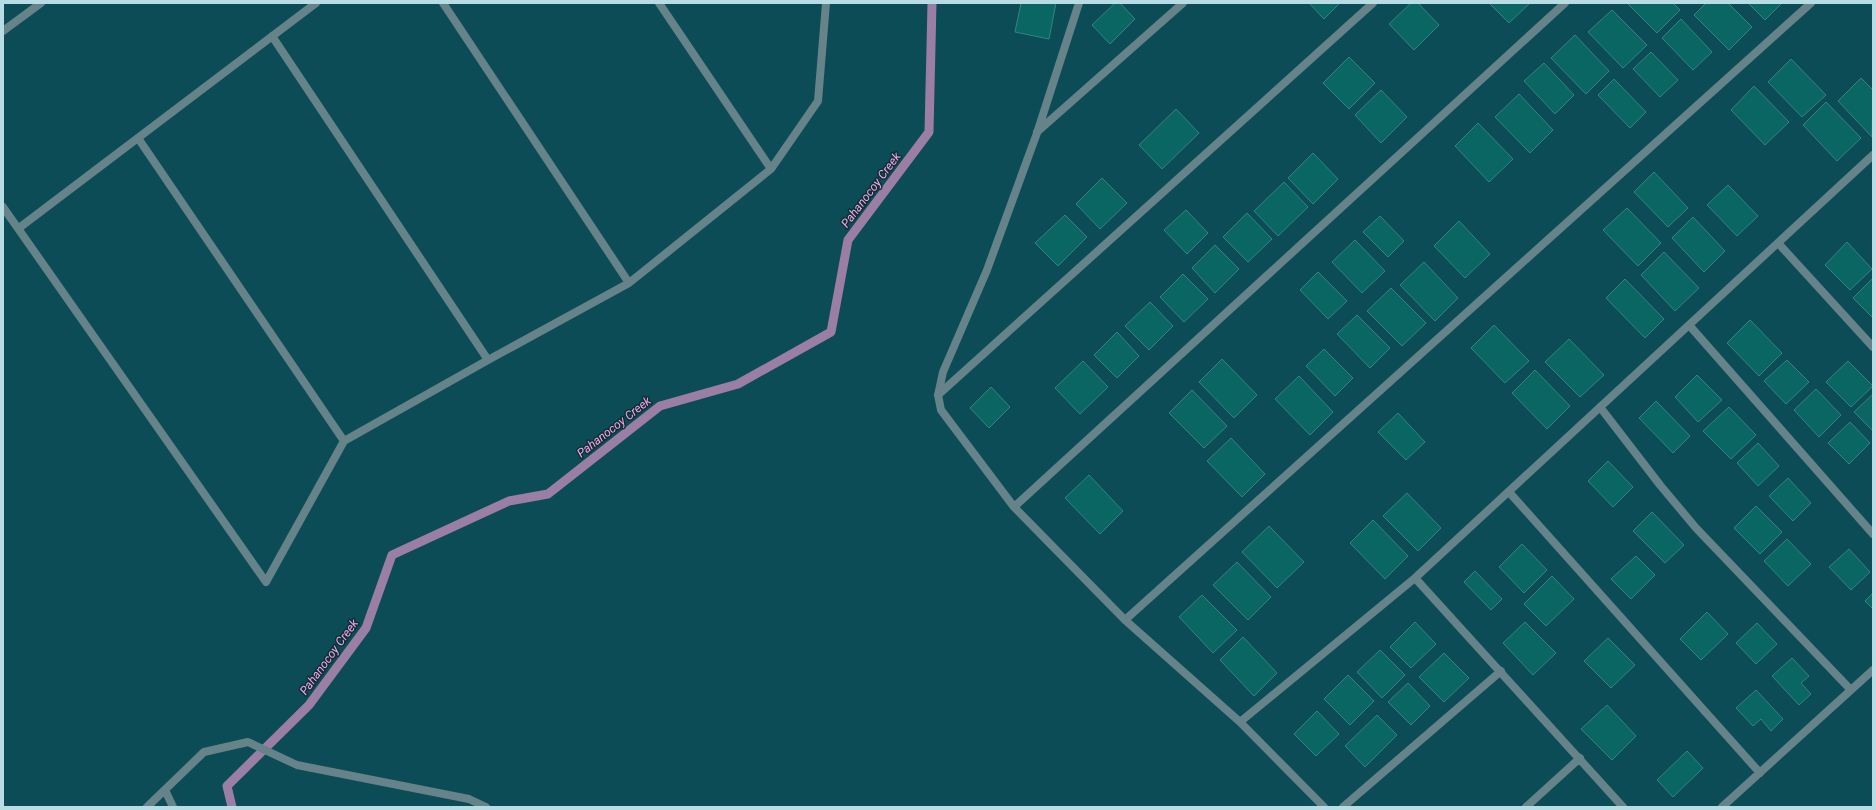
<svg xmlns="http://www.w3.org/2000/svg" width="1876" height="810" viewBox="0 0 1876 810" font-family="Roboto,sans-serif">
  <rect width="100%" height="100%" fill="#0c4c56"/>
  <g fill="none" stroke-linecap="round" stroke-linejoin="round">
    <path stroke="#9a7ea3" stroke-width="9" d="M232 807 227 786 309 705 366 628 392 555 509 501 548 494 660 406 738 384 831 332 848 240 929 132 932 3"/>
  </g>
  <path fill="#096663" stroke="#358481" d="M1021 3H1056L1049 39 1015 32Z
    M1115 3H1120L1135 19 1110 44 1092 25Z
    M1309 3H1340L1324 19Z
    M1411 3H1418L1439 25 1414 50 1389 24Z
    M1489 3H1530L1509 23Z
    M1627 3H1673L1680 10 1657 33Z
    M1706 3H1728L1752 27 1729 50 1694 15Z
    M1748 3H1782L1765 20Z
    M1612 10 1647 45 1623 68 1588 32Z
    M1681 19 1712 52 1693 70 1662 38Z
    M1575 35 1609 71 1586 94 1551 58Z
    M1651 52 1678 80 1660 97 1633 69Z
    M1349 57 1375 83 1349 109 1323 83Z
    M1791 59 1826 95 1802 117 1768 82Z
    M1544 63 1574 95 1555 114 1524 81Z
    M1861 78 1873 90 1872 137 1838 101Z
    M1614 79 1646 112 1630 128 1598 95Z
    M1754 86 1789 122 1765 145 1731 110Z
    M1381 90 1407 117 1381 143 1355 115Z
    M1519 94 1553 130 1530 153 1495 117Z
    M1826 102 1861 138 1837 161 1803 125Z
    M1176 109 1199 133 1162 169 1139 145Z
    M1478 123 1513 159 1489 182 1455 146Z
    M1313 153 1338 179 1313 204 1288 178Z
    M1654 172 1688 208 1668 227 1634 192Z
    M1102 178 1127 203 1100 229 1076 204Z
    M1284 182 1308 207 1278 236 1254 211Z
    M1728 185 1758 216 1737 236 1707 205Z
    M1627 208 1661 243 1638 266 1603 230Z
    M1186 210 1208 233 1187 254 1164 230Z
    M1247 213 1272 239 1248 262 1223 237Z
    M1065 215 1087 237 1058 266 1035 243Z
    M1380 216 1404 241 1388 257 1363 232Z
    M1693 217 1725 251 1704 272 1672 238Z
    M1459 221 1490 254 1465 278 1434 246Z
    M1355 240 1385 271 1362 293 1332 262Z
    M1847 242 1872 269 1850 290 1825 265Z
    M1215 245 1239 269 1215 293 1192 268Z
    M1664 252 1699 288 1675 311 1641 275Z
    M1424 262 1458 298 1435 321 1400 285Z
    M1318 272 1347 301 1328 319 1300 290Z
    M1183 274 1208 299 1184 322 1160 297Z
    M1873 278V318L1853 298Z
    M1625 279 1664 319 1645 338 1606 298Z
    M1391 288 1426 323 1402 346 1367 311Z
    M1150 302 1173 326 1149 350 1125 326Z
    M1357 315 1390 348 1370 368 1337 334Z
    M1750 320 1782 353 1759 376 1727 343Z
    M1494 325 1529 361 1505 383 1471 348Z
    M1117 332 1139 356 1117 378 1094 355Z
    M1569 339 1604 375 1580 397 1545 362Z
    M1324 349 1353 378 1335 396 1306 366Z
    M1222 359 1257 395 1234 418 1199 382Z
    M1787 360 1809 382 1786 404 1764 381Z
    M1083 361 1108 387 1080 414 1055 388Z
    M1848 361 1873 386 1851 407 1826 382Z
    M1535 370 1570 406 1547 429 1512 393Z
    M1697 375 1722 400 1698 422 1675 397Z
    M1299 376 1333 412 1310 435 1275 399Z
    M991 387 1010 407 989 428 970 408Z
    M1816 389 1841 415 1819 437 1794 410Z
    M1192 390 1227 426 1204 448 1169 413Z
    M1873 394V431L1854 412Z
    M1656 401 1690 436 1673 453 1639 418Z
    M1729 407 1756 435 1731 459 1703 431Z
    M1398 413 1425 442 1406 460 1378 432Z
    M1850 422 1870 443 1849 464 1828 443Z
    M1231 438 1265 474 1242 497 1207 461Z
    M1758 443 1779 466 1758 486 1737 463Z
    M1608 461 1633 487 1613 507 1588 481Z
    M1089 475 1123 511 1100 534 1065 498Z
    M1788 478 1811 503 1793 521 1769 496Z
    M1407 493 1441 528 1418 551 1383 516Z
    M1756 506 1782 532 1760 554 1734 528Z
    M1652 512 1684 545 1665 563 1633 531Z
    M1373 520 1408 556 1385 579 1350 543Z
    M1269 526 1304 562 1277 588 1242 552Z
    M1787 539 1811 564 1788 586 1764 561Z
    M1522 544 1547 570 1524 593 1499 567Z
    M1849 549 1870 572 1851 590 1829 567Z
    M1636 556 1655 575 1631 599 1611 579Z
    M1237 562 1271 597 1248 620 1213 585Z
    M1475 571 1502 599 1491 610 1464 582Z
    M1552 576 1574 599 1546 626 1524 604Z
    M1873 593V609L1865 601Z
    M1202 595 1237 630 1213 653 1179 617Z
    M1707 612 1728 634 1701 660 1680 639Z
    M1415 622 1436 644 1411 668 1390 647Z
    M1525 622 1556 653 1533 675 1503 643Z
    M1757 623 1777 644 1756 664 1736 643Z
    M1243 637 1277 673 1254 696 1220 660Z
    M1608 638 1635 665 1611 688 1584 661Z
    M1380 650 1405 675 1382 698 1357 672Z
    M1444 653 1469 678 1444 702 1419 677Z
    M1792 658 1809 676 1801 683 1811 694 1799 705 1772 676Z
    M1348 675 1374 701 1350 725 1324 699Z
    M1408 683 1430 706 1411 725 1388 702Z
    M1756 690 1783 719 1771 731 1761 719 1753 726 1736 708Z
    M1607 705 1636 736 1612 760 1581 729Z
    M1317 711 1339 734 1316 756 1294 734Z
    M1377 715 1397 735 1365 767 1345 746Z
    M1687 751 1703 768 1673 797 1657 780Z"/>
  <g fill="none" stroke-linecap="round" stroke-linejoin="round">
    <path stroke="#658388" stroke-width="8" d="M443 3 629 283
      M659 3 771 169
      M1079 3 1037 133 987 270 943 372 938 395 941 410 1014 507 1125 620 1240 722 1324 807
      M3 31 41 3
      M272 36 488 360
      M1037 132 1183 3
      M138 138 344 441
      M3 207 266 582 344 441 488 360 629 283 771 169 818 101 826 3
      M19 228 316 3
      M1778 243 1873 347
      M1689 325 1873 534
      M938 395 1373 3
      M1600 407 1660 485 1696 528 1851 690
      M1509 492 1760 773
      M1014 507 1565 3
      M1415 578 1623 807
      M1125 620 1811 3
      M1240 722 1415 578 1873 155
      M165 790 173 807
      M147 807 204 752 248 742 297 765 469 799 486 807
      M1343 807 1501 671
      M1526 807 1580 758
      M1722 807 1873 670"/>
  </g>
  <g text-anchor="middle" stroke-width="3" stroke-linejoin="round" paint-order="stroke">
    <g font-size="12" font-style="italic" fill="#f8a7ee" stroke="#0f2f35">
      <text transform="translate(871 190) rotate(-53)" y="4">Pahanocoy Creek</text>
      <text transform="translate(614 427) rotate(-38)" y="4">Pahanocoy Creek</text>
      <text transform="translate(329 657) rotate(-54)" y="4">Pahanocoy Creek</text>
    </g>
  </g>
  <rect width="1876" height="810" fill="none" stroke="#b8dce3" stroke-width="8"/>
</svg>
